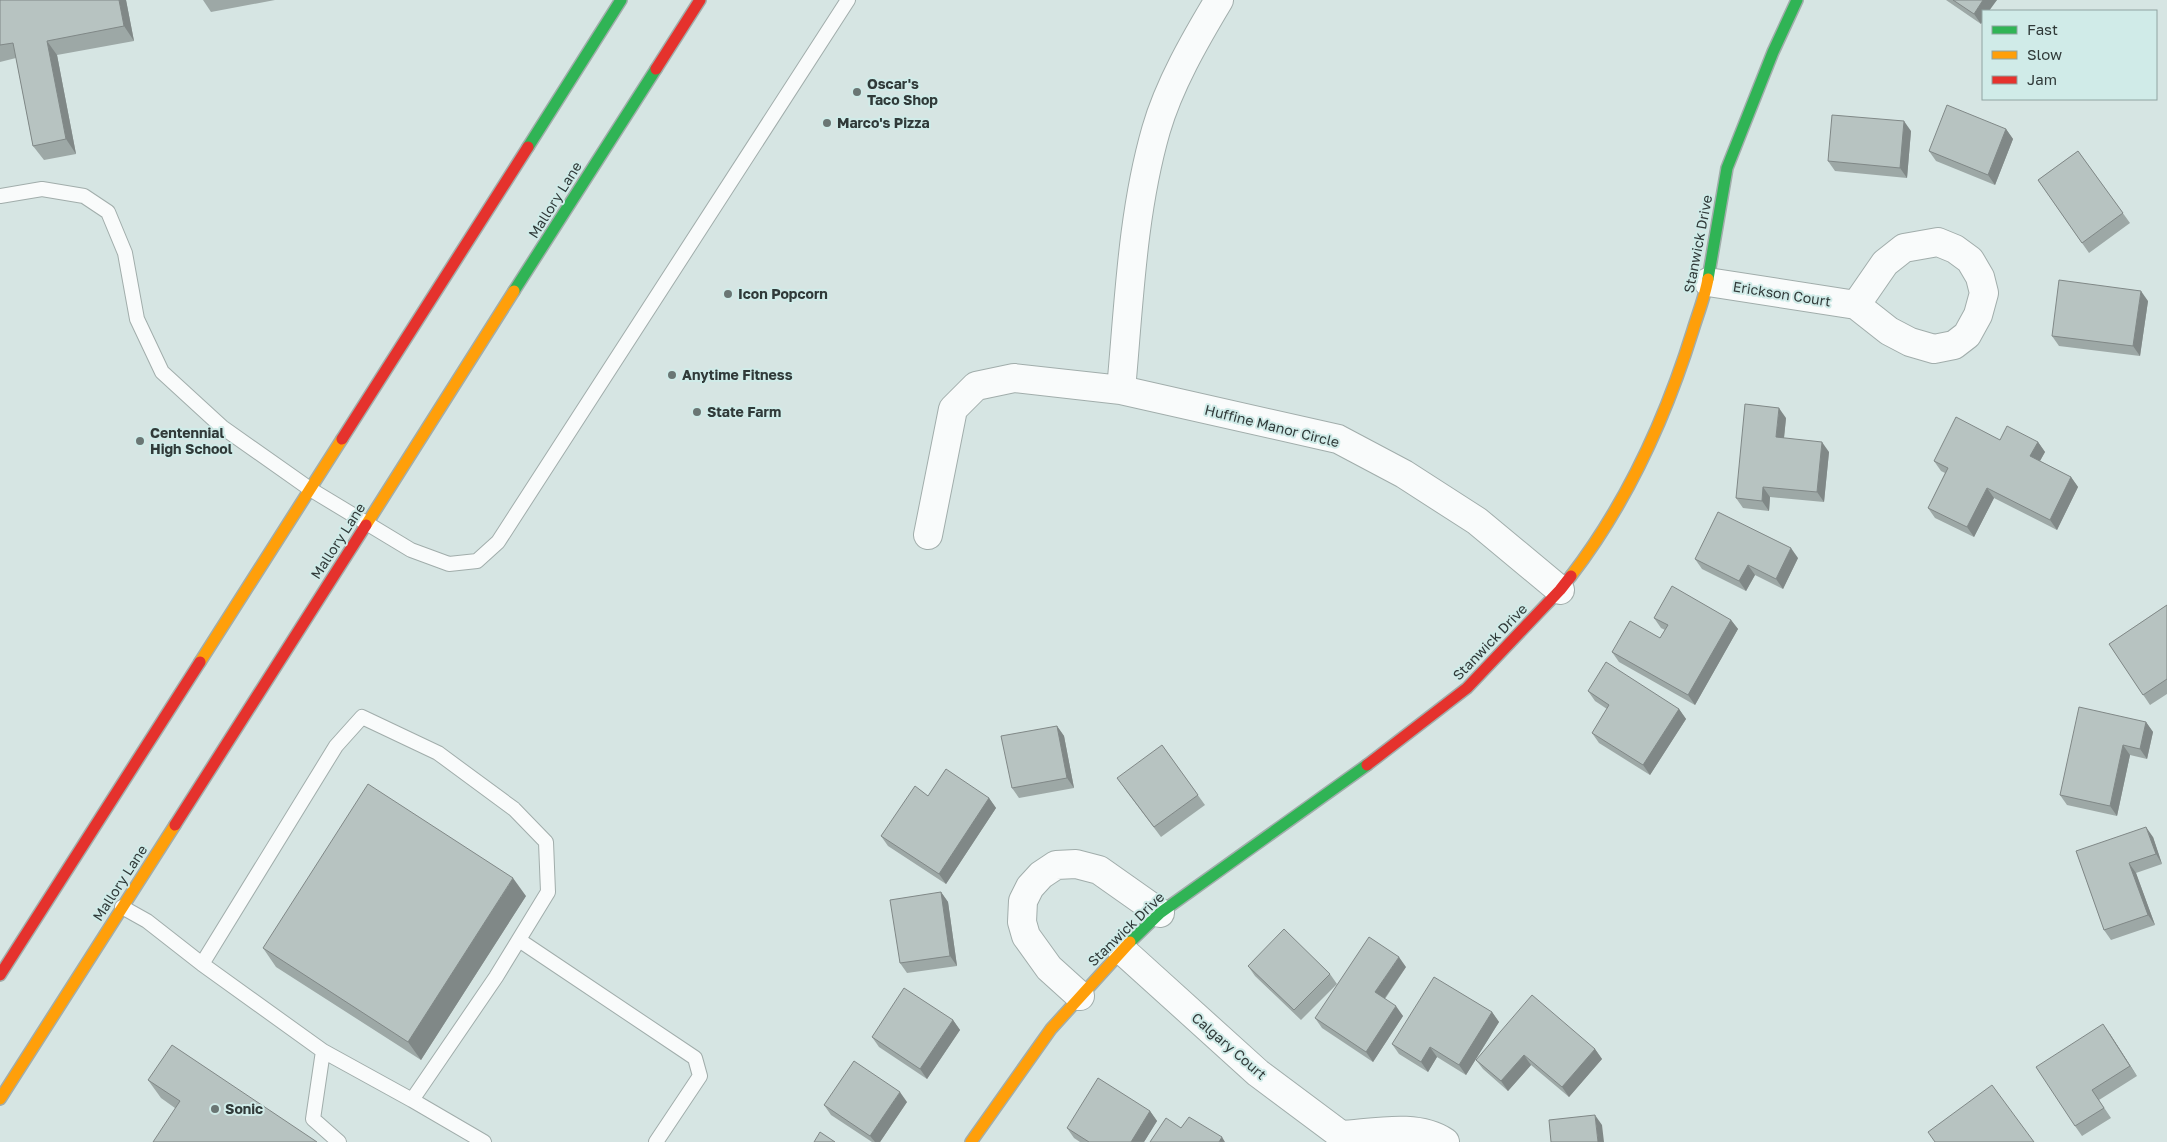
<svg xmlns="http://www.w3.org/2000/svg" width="2167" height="1142" viewBox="0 0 2167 1142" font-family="'Golos Text',sans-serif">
  <rect width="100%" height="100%" fill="#d6e5e3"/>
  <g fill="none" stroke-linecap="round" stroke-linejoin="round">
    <g stroke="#a1adab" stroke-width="16">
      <path id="lane" d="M0 196 42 189 84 196 108 212 125 253 137 319 162 372 222 427 310 489 411 550 449 564 477 561 498 542 848 0
        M122 907 147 921 202 964 323 1051 313 1119 339 1142
        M519 940 695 1058 700 1076 656 1142
        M202 964 336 746 362 717 438 753 514 809 546 842 548 892 496 977 412 1100 323 1051
        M412 1100 484 1142"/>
    </g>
    <g stroke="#a1adab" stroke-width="30">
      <path id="street" d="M1708 282 1856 305 1889 331 1910 342 1934 349 1954 345 1967 335 1978 315 1984 293 1980 277 1970 260 1955 249 1938 242 1904 248 1885 263 1856 305
        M1121 390C1129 303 1132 214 1156 130 1169 85 1195 40 1219 0
        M928 535 953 409 976 386 1014 378 1121 390 1338 439 1404 474 1477 521 1560 590
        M1122 950 1258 1073 1341 1135
        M1080 996 1049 968 1026 936 1022 922 1023 901 1030 887 1041 875 1056 865 1076 864 1099 870 1160 913
        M1341 1135C1374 1133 1417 1123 1445 1142"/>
    </g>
    <g stroke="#a1adab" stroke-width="14">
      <path id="fast" d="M528 147 621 0
        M1708 279 1727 168 1773 52 1797 0
        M514 291 656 69
        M1130 942 1160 913 1367 765"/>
    </g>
    <g stroke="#a1adab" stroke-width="14">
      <path id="slow" d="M366 525 514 291
        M1571 576C1627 503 1666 417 1693 330 1698 314 1705 296 1708 279
        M200 662 342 439
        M0 1099 175 825
        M971 1142 1051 1029 1130 942"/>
    </g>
    <g stroke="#a1adab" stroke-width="14">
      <path id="jam" d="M656 69 700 0
        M342 439 528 147
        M1367 765 1467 688 1560 590 1571 576
        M175 825 366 525
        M0 975 200 662"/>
    </g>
    <use href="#lane" stroke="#f9fbfb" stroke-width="14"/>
    <use href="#street" stroke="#f9fbfb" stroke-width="28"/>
    <use href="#fast" stroke="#30b455" stroke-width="11"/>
    <use href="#slow" stroke="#ff9f0a" stroke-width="11"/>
    <use href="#jam" stroke="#e5322d" stroke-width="11"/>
  </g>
  <path fill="#9da8a6" d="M0 0H126L134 41 57 55 76 154 44 160 33 146 16 58 0 62Z
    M203 0H275L211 12Z
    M1946 0H1997L1983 11V20L1981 24Z
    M2006 129 2013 139 1995 185 1936 161 1929 151Z
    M1911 131 1907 178 1835 171 1828 161Z
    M2078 151 2130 223 2089 253 2038 180Z
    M2148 301 2140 356 2059 346 2052 336Z
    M1786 418 1784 438 1829 452 1824 502 1770 497 1769 511 1743 508 1736 498Z
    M2000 440 2038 442 2045 452 2040 461 2071 477 2078 487 2057 530 1994 498 1974 537 1935 518 1928 508 1945 473 1941 471 1934 461Z
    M1798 558 1783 589 1755 575 1746 591 1702 569 1695 559Z
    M2167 605V694L2150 705 2109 644Z
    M1654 618 1731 620 1738 629 1695 705 1619 662 1612 652 1660 638 1665 630 1661 628Z
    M1588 691 1679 709 1686 719 1650 775 1599 743 1592 733 1607 709 1595 701Z
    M2146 722 2153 732 2147 759 2130 755 2117 816 2067 805 2060 795Z
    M1057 726 1064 736 1074 788 1019 798 1012 788Z
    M1162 745 1205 805 1161 837 1124 788Z
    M928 796 989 798 996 808 946 884 888 846 881 836Z
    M2153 837 2162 864 2136 873 2155 925 2111 940 2104 930 2076 851Z
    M941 892 948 902 957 966 907 973 900 963Z
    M526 896 421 1060 276 967 263 948Z
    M1248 966 1330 974 1337 984 1301 1020 1255 976Z
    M1406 967 1385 999 1403 1016 1373 1062 1322 1028 1315 1018Z
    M1492 1012 1499 1022 1466 1075 1437 1057 1428 1072 1399 1054 1392 1044Z
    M953 1020 960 1030 927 1079 879 1047 872 1037Z
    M2110 1034 2137 1076 2099 1100 2111 1118 2082 1136 2075 1126Z
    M1595 1049 1602 1059 1569 1097 1531 1065 1508 1091 1483 1069 1476 1060Z
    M148 1080 317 1142 175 1108 161 1098Z
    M907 1102 880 1142H872L831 1115 824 1105Z
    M1150 1111 1157 1121 1144 1142H1080L1074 1138 1067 1128Z"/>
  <path fill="#808887" d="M119 0H126L134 41 124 26Z
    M1983 0H1997L1989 11H1983V20L1981 24 1974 14Z
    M47 41 57 55 76 154 66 139Z
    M1904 121 1911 131 1907 178 1900 168Z
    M2006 129 2013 139 1995 185 1988 175Z
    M2141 291 2148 301 2140 356 2133 346Z
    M1779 408 1786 418 1783 447 1776 437Z
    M1822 442 1829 452 1824 502 1817 492Z
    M2038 442 2045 452 2037 466 2030 456Z
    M2071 477 2078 487 2057 530 2050 520Z
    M1763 487 1770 497 1769 511 1762 501Z
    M1987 488 1994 498 1974 537 1967 527Z
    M1791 548 1798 558 1783 589 1776 579Z
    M1748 565 1755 575 1746 591 1739 581Z
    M1731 620 1738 629 1695 705 1688 695Z
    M1679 709 1686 719 1650 775 1643 765Z
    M2146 722 2153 732 2147 759 2140 749Z
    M1057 726 1064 736 1074 788 1067 778Z
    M2123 745 2130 755 2117 816 2110 806Z
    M989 798 996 808 946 884 939 874Z
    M2146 827 2153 837 2162 864 2156 854Z
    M2129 863 2136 873 2155 925 2148 915Z
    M513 878 526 896 421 1060 408 1042Z
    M941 892 948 902 957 966 950 956Z
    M1399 957 1406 967 1382 1002 1375 992Z
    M1396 1006 1403 1016 1373 1062 1366 1052Z
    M1492 1012 1499 1022 1466 1075 1459 1065Z
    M953 1020 960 1030 927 1079 920 1069Z
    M2103 1024 2110 1034 2137 1076 2130 1066Z
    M1430 1047 1437 1057 1428 1072 1421 1062Z
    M1595 1049 1602 1059 1569 1097 1562 1087Z
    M1524 1055 1531 1065 1508 1091 1501 1081Z
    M900 1092 907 1102 880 1142H875L870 1136Z
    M1150 1111 1157 1121 1144 1142H1131Z
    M1595 1115 1602 1125 1604 1142H1598Z
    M1222 1137 1225 1142H1219Z"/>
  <path fill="#b7c3c1" stroke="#808887" d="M0 0H119L124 26 47 41 66 139 33 146 13 43 0 45Z
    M1953 0H1983L1974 14Z
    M1947 105 2006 129 1988 175 1929 151Z
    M1832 115 1904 121 1900 168 1828 161Z
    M2078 151 2123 213 2082 243 2038 180Z
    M2059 280 2141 291 2133 346 2052 336Z
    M1745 404 1779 408 1776 437 1822 442 1817 492 1763 487 1762 501 1736 498Z
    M1956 417 2000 440 2007 426 2038 442 2030 456 2071 477 2050 520 1987 488 1967 527 1928 508 1948 468 1934 461Z
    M1718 512 1791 548 1776 579 1748 565 1739 581 1695 559Z
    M1672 586 1731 620 1688 695 1612 652 1630 621 1660 638 1668 625 1654 618Z
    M2167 605V679L2143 695 2109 644Z
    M1606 662 1679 709 1643 765 1592 733 1609 705 1588 691Z
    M2079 707 2146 722 2140 749 2123 745 2110 806 2060 795Z
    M1057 726 1067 778 1012 788 1001 736Z
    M1162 745 1198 795 1154 827 1117 778Z
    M946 769 989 798 939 874 881 836 915 786 928 796Z
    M368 784 513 878 408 1042 263 948Z
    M2146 827 2156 854 2129 863 2148 915 2104 930 2076 851Z
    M941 892 950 956 900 963 890 900Z
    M1284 929 1330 974 1294 1010 1248 966Z
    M1369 937 1399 957 1375 992 1396 1006 1366 1052 1315 1018Z
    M1434 977 1492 1012 1459 1065 1430 1047 1421 1062 1392 1044Z
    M904 988 953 1020 920 1069 872 1037Z
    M1532 995 1595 1049 1562 1087 1524 1055 1501 1081 1476 1060Z
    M2103 1024 2130 1066 2092 1090 2104 1108 2075 1126 2036 1067Z
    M172 1045 317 1142H153L180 1101 148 1080Z
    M854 1061 900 1092 870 1136 824 1105Z
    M1098 1078 1150 1111 1131 1142H1089L1067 1128Z
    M1992 1085 2034 1142H1935L1928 1132Z
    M1595 1115 1598 1142H1551L1549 1120Z
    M1189 1117 1222 1137 1219 1142H1150L1166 1118 1181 1128Z
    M820 1132 835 1142H814Z"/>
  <g fill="#6a7674" stroke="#d0ebe8" stroke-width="2">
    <circle cx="857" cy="92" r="5"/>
    <circle cx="827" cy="123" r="5"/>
    <circle cx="728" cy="294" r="5"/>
    <circle cx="672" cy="375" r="5"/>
    <circle cx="697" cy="412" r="5"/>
    <circle cx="140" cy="441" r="5"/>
    <circle cx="215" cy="1109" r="5"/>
  </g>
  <g text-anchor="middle" stroke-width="4" stroke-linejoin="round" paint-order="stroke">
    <g font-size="14" font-weight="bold" fill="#303a39" stroke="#d0ebe8" text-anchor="start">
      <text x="867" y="89">Oscar's<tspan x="867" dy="16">Taco Shop</tspan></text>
      <text x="837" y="128">Marco's Pizza</text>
      <text x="738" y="299">Icon Popcorn</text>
      <text x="682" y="380">Anytime Fitness</text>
      <text x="707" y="417">State Farm</text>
      <text x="150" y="438">Centennial<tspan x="150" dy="16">High School</tspan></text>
      <text x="225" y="1114">Sonic</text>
    </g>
    <g font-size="14" fill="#303a39" stroke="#d0ebe8">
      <text transform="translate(555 200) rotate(-58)" y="5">Mallory Lane</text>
      <text transform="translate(1698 244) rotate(-79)" y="5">Stanwick Drive</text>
      <text transform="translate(1782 294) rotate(9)" y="5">Erickson Court</text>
      <text transform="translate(1272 426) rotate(14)" y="5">Huffine Manor Circle</text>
      <text transform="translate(338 541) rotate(-57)" y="5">Mallory Lane</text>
      <text transform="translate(1490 642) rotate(-46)" y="5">Stanwick Drive</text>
      <text transform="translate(120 883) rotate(-57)" y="5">Mallory Lane</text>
      <text transform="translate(1126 929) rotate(-44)" y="5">Stanwick Drive</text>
      <text transform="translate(1229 1046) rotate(41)" y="5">Calgary Court</text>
    </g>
  </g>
  <rect x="1982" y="10" width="175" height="90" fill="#d0ebe8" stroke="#90a4a2"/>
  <rect x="1992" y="26" width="25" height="8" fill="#30b455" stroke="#90a4a2"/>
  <text x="2027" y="35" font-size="15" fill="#303a39">Fast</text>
  <rect x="1992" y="51" width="25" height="8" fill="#ff9f0a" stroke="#90a4a2"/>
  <text x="2027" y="60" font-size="15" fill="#303a39">Slow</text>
  <rect x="1992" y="76" width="25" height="8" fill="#e5322d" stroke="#90a4a2"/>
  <text x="2027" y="85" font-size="15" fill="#303a39">Jam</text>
</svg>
